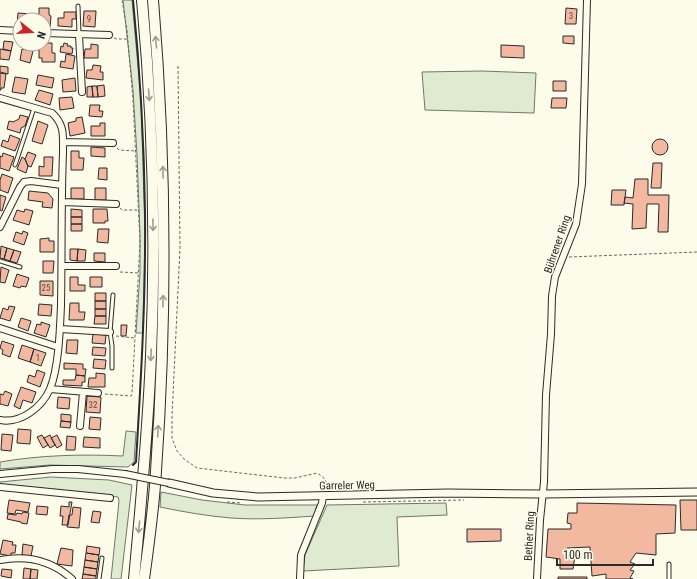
<svg xmlns="http://www.w3.org/2000/svg" width="697" height="579" viewBox="0 0 697 579" font-family="'Roboto Condensed',sans-serif">
  <rect width="100%" height="100%" fill="#fdfbea"/>
  <path fill="#deebd1" stroke="#74746e" d="M123 0H132L141 99 145 233 143 333H136L140 273V234L137 155 133 90Z
    M482 71 536 73 534 113 425 110 422 72Z
    M126 431 136 432 134 462 128 467 50 465 0 469V462C41 455 82 454 123 456Z
    M51 477 109 480 132 485 121 579H111L119 501 118 497 0 485V482Z
    M161 492 202 500 245 505H317L314 516C286 518 258 520 231 518 207 516 184 512 160 507Z
    M446 503 447 515 397 517 399 566 303 571 305 555 327 505Z"/>
  <path fill="#f2b8a0" stroke="#2b2b2b" d="M39 8H49V15L51 16 50 27H44V20H36V15H39Z
    M566 8 577 9 576 24H565Z
    M84 11H96L95 27 83 26Z
    M64 12H76V19H72V27L58 26V18H64Z
    M18 13 30 14V20H20V25L17 24Z
    M563 36H574V44L563 43Z
    M4 41 13 42 11 51 3 49Z
    M44 43H52V53H55V62H42V58H39V44Z
    M64 43 68 44 67 46H71V48H73L72 54 60 52 61 46 63 47Z
    M91 44 98 45V58H84L85 49H91Z
    M501 45 524 46V58L501 57Z
    M0 49 11 51 9 60 0 59Z
    M22 49 33 51 30 63 20 60Z
    M66 54 75 56 73 69 60 67 61 61 65 62Z
    M93 65 101 66 100 72H103V80L86 78 87 70H92Z
    M0 66 8 67V74L0 72Z
    M0 73 6 74 4 88H1V90H0Z
    M38 75 54 78 52 88 36 85Z
    M15 77 28 79 25 94 12 92Z
    M75 78 76 91 63 92 62 80Z
    M553 81H566V91H553Z
    M104 85 105 96 98 97 97 86Z
    M92 86 93 97H87V87Z
    M92 86H97L98 97H93Z
    M39 90 53 94 50 105 35 100Z
    M72 97 74 108 60 110 59 98Z
    M552 98H567L566 108H551Z
    M90 105H100L99 111H103L102 117 89 116Z
    M20 115 28 117 25 126 21 128 20 133 7 129 9 121 13 122 19 119Z
    M82 117 85 133 70 136 68 123 76 121V118Z
    M38 121 48 125 42 144 32 141Z
    M100 123H105V136H91V126H100Z
    M10 135 20 139 15 151 1 146 3 140 8 142Z
    M652 147a8 8 0 1 1 16 0a8 8 0 1 1-16 0Z
    M91 147 105 148V157L91 156Z
    M71 151H79V158H84L83 170H71Z
    M28 152 36 155 31 167 28 166 25 159Z
    M3 153 14 157 9 171 0 168V156L2 157Z
    M22 157 25 159 28 166 26 173 17 169Z
    M44 157H53L52 176H39V166L44 167Z
    M653 163H662L661 188H651Z
    M99 168H107V180L98 179Z
    M2 174 13 178 8 193 0 190V180Z
    M635 179H648V195H669L668 232H658L659 204H647L646 228 632 229 633 204 624 203 625 197 633 198Z
    M71 188H84V199H71Z
    M95 188H106V200H95Z
    M612 190H626L624 205H611Z
    M29 191 48 193 53 199 52 208 42 207 43 202 28 200Z
    M0 195 6 197 2 211 0 210Z
    M25 209 33 211 29 225 13 220 17 210 24 212Z
    M71 209 82 210V217H71Z
    M93 209H107L108 221H105V223H93Z
    M71 217H82V224H71Z
    M71 224H82V231H71Z
    M98 229H109L108 243 97 242Z
    M23 231 28 233 24 245 13 241 16 232 22 234Z
    M49 238V241H54V252H40V239Z
    M1 246 7 248 4 259 0 258Z
    M7 248 14 250 10 261 4 259Z
    M70 249H78L77 261 70 260Z
    M78 249 86 250 85 261H77Z
    M14 250 21 252 17 263 10 261Z
    M94 253H105V262L94 261Z
    M43 261H54L53 273H43Z
    M1 267 9 270 5 283 0 282Z
    M17 274 29 278 26 287 21 286 20 288 13 286Z
    M70 277H78V285H85V291H70Z
    M90 277H102V287H90Z
    M40 281H53V296L40 295Z
    M95 293H106V301H95Z
    M95 301H106V309H95Z
    M70 303H79V312H85L84 320H69Z
    M39 304 52 305 51 316 38 315Z
    M9 306 15 307 10 321 0 318 3 308 8 310Z
    M95 309H106V316H95Z
    M95 316H106V324H94Z
    M21 318 31 321 28 331 18 327Z
    M41 322 50 325 46 337 34 333 37 324 41 325Z
    M121 325H127L126 336H121Z
    M93 334 106 335 105 344 92 343Z
    M67 340H78L77 354 66 353Z
    M2 341 14 345 10 357 2 354 3 350 0 348Z
    M22 345 34 349 30 362 18 358Z
    M93 347 106 348 105 356 92 355Z
    M34 349 46 353 41 366 30 362Z
    M94 359 106 360 105 369 93 368Z
    M64 363 83 364V369H86L85 376 76 375V369H64Z
    M37 370 45 373 40 387 27 382 29 375 35 377Z
    M96 373 105 374V387H88L89 378H96Z
    M76 375 85 376V382H82V386L63 385V380H75Z
    M21 387 36 392 32 403 23 400 20 409 14 406Z
    M5 391 12 394 8 406 0 404V394L3 395Z
    M87 396 101 397 100 413 86 412Z
    M58 397 70 398 69 409 57 408Z
    M61 414 71 415V422L61 421Z
    M90 417 101 418 100 430 89 429Z
    M61 421 71 422 70 428 60 427Z
    M18 429 31 430 30 444 17 443Z
    M2 434 13 435 11 451 1 450Z
    M42 435 48 445 43 448 37 437Z
    M50 435 55 445 50 448 44 438Z
    M57 435 62 445 57 448 51 438Z
    M67 436 76 437 75 450H66Z
    M84 437 100 438V448L83 447Z
    M9 500 30 503 28 512 16 510 15 514 7 513Z
    M680 500H697V530H681Z
    M69 502H72L68 525H62L63 516H60L61 506 69 507Z
    M577 503 676 505 675 533 656 534V555L636 553 630 562 635 564 630 570 634 571 630 578 633 579H606V574L592 576 590 547 567 548V555L575 556 573 569H560V559L546 557 548 529H571V524L567 523 568 513H577Z
    M37 506 48 507 47 515 36 514Z
    M73 507 81 508 79 528 67 527 69 515H72Z
    M93 511 101 512 99 523 91 522Z
    M23 512 29 513 27 524 21 523V522L7 519 8 514 16 515 17 513 22 514Z
    M467 529H501V541L467 542Z
    M3 540 13 542 12 545H16L15 553H11V556L0 554Z
    M23 544 33 546 31 556 22 555Z
    M87 546 100 548 99 555 86 553Z
    M61 548 73 550 72 566 57 564Z
    M86 553 99 555 98 562 85 560Z
    M85 560 98 562 97 569 84 567Z
    M84 567 97 569 96 576 83 574Z
    M24 568 31 569 30 579H23Z
    M2 569 12 570 11 578 1 576Z
    M31 569 38 570 37 579H30Z
    M83 574 96 576V579H82Z
    M558 577H587V579H558Z"/>
  <g fill="none" stroke-linecap="round" stroke-linejoin="round">
    <g stroke="#2b2b2b" stroke-width="5">
      <path id="service" d="M78 6 79 34
        M15 165 34 108
        M0 261 20 267
        M112 368V346L110 332 113 295
        M99 579 102 558
        M669 579V564"/>
    </g>
    <g stroke="#2b2b2b" stroke-width="8">
      <path id="minor" d="M0 30 20 31
        M44 33 109 35
        M79 35 82 92
        M0 98 52 113C65 125 63 136 63 153 61 204 62 254 61 305 60 328 59 367 50 389 42 407 21 424 0 420
        M63 142 113 143
        M62 202 116 204
        M0 227 20 187 24 182 31 181 62 185
        M62 266H116
        M0 328 58 347
        M60 329 110 332
        M50 389 98 393
        M80 426 83 392
        M0 474 53 469H78L125 474
        M0 487 110 498
        M0 560C27 555 52 561 72 579
        M300 579 301 555 322 503 323 496
        M537 579 540 520 544 482 546 395 551 334 552 296 555 277 576 224 582 184 587 0"/>
    </g>
    <g stroke="#2b2b2b" stroke-width="9">
      <path id="tertiary" d="M169 483 213 493 258 497 448 493 543 494 697 492"/>
    </g>
    <g stroke="#2b2b2b" stroke-width="12">
      <path id="trunk" d="M134 579C141 505 148 431 151 356 156 237 153 118 142 0
        M144 579C149 543 154 507 156 471 167 314 166 157 153 0"/>
    </g>
    <path stroke="#6a6964" stroke-width="1" stroke-dasharray="3 2" stroke-linecap="butt" d="M114 38 117 39H127
      M178 66 180 248 172 416V438L177 451 184 459 197 468 284 478H295L317 473C323 477 328 480 326 488
      M117 148 119 150 135 151
      M120 208 122 210H138
      M569 257 697 252
      M120 272 139 273
      M116 336 135 338
      M105 394 131 396 132 394 140 242 133 100 127 30 122 0
      M227 502 242 503
      M363 502 464 500"/>
    <use href="#service" stroke="#fdfbea" stroke-width="3"/>
    <use href="#minor" stroke="#fdfbea" stroke-width="6"/>
    <use href="#tertiary" stroke="#fdfbea" stroke-width="7"/>
    <use href="#trunk" stroke="#fdfbea" stroke-width="10"/>
    <g stroke="#2b2b2b" stroke-width="8" stroke-linecap="butt">
      <path id="minor-bridge" d="M125 474 169 483"/>
    </g>
    <use href="#minor-bridge" stroke="#fdfbea" stroke-width="6"/>
    <path stroke="#2b2b2b" stroke-width="2" d="M133 0C140 70 144 141 145 211 146 295 141 379 136 462L133 465"/>
  </g>
  <defs><path id="oneway-shaft" d="M-6 0H5M1.5-3L5.5 0L1.5 3" fill="none" stroke-width="1.6" stroke-linecap="round" stroke-linejoin="round"/></defs>
  <g stroke="#9e9d94">
    <use href="#oneway-shaft" transform="translate(156 42) rotate(-95)"/>
    <use href="#oneway-shaft" transform="translate(149 95) rotate(86)"/>
    <use href="#oneway-shaft" transform="translate(163 172) rotate(-91)"/>
    <use href="#oneway-shaft" transform="translate(153 225) rotate(89)"/>
    <use href="#oneway-shaft" transform="translate(163 301) rotate(-89)"/>
    <use href="#oneway-shaft" transform="translate(151 355) rotate(92)"/>
    <use href="#oneway-shaft" transform="translate(158 431) rotate(-87)"/>
    <use href="#oneway-shaft" transform="translate(139 527) rotate(96)"/>
  </g>
  <g text-anchor="middle" stroke-width="3" stroke-linejoin="round" paint-order="stroke">
    <g font-size="9" fill="#5d4e48">
      <text x="571" y="19">3</text>
      <text x="89" y="22">9</text>
      <text x="46" y="291">25</text>
      <text x="38" y="361">1</text>
      <text x="93" y="408">32</text>
    </g>
    <g font-size="11" fill="#2b2b2b" stroke="#fdfbea">
      <text transform="translate(557 244) rotate(-71)" y="4">Bührener Ring</text>
      <text transform="translate(347 485) rotate(-1)" y="4">Garreler Weg</text>
      <text transform="translate(529 536) rotate(-87)" y="4">Bether Ring</text>
    </g>
  </g>
  <g transform="translate(32 32) rotate(108)"><circle r="19" fill="#fdfbea" stroke="#a9a89e"/>
  <path d="M0-3L7 15L0 10L-7 15Z" fill="#c62828"/>
  <text y="-6" font-size="11" font-weight="bold" text-anchor="middle" fill="#2b2b2b">N</text>
  </g>
  <path d="M557 559v6h96v-6" fill="none" stroke="#2b2b2b" stroke-width="2"/>
  <text x="563" y="559" font-size="12" fill="#2b2b2b" stroke="#fdfbea" stroke-width="3" paint-order="stroke">100 m</text>
</svg>
